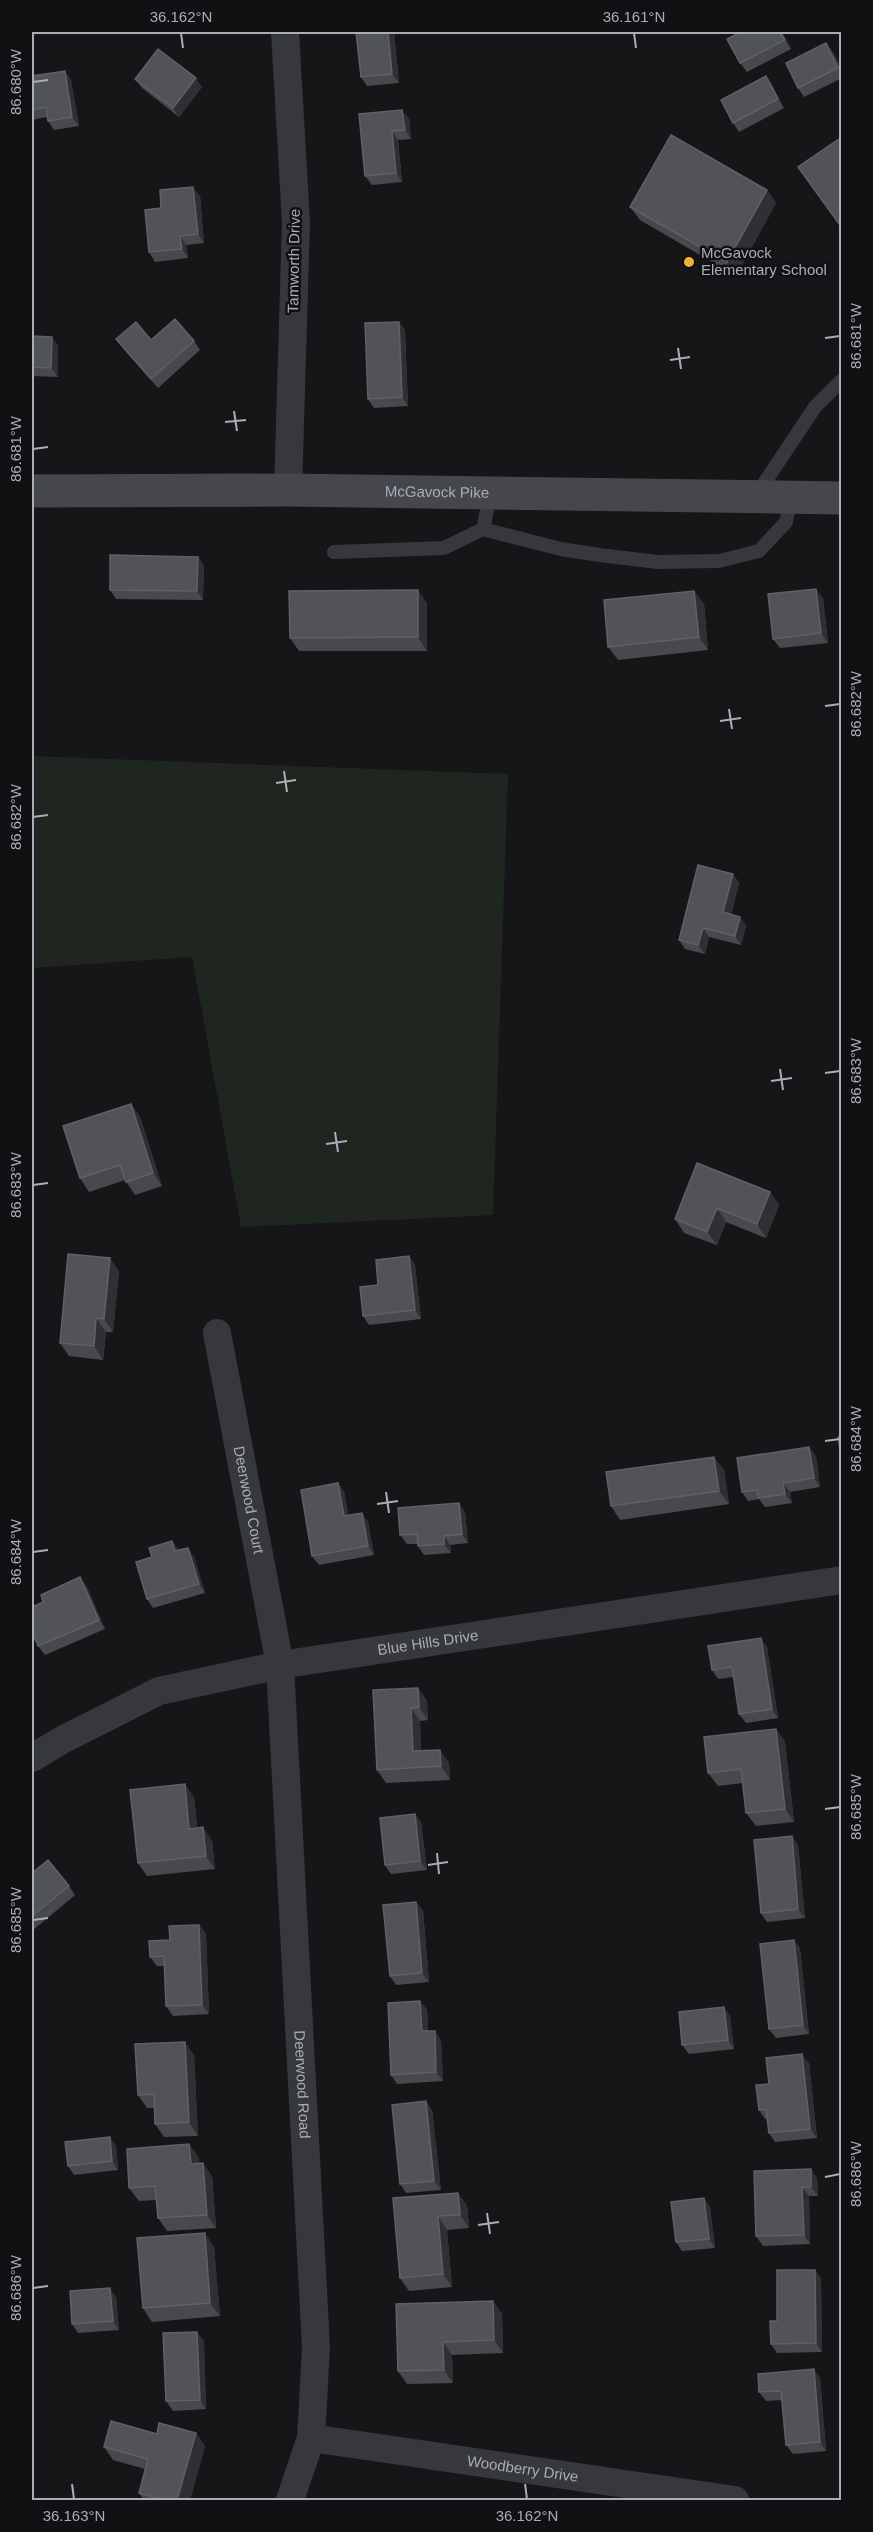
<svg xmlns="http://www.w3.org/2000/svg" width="873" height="2532" viewBox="0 0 873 2532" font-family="Helvetica,sans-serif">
  <rect width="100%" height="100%" fill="#161618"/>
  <path fill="#1e261f" d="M32 756 508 774 493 1215 241 1227 192 957 32 968Z"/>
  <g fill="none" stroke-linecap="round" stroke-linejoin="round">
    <path stroke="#37383d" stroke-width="14" d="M757 494 815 407 842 380
      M483 529 561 549 599 555 658 562 719 561 759 551 786 522 791 497
      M334 552 444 548 483 529 491 492"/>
    <g stroke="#37383d" stroke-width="28">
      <path d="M285 32 296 222 288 490"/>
      <path id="s1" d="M217 1333 280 1665 316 2348 311 2438 290 2500"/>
      <path id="s2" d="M32 1758 62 1740 159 1691 280 1665 842 1580"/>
      <path id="s3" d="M311 2438 735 2500"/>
    </g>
    <path stroke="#45474d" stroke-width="33" id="s4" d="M32 491 288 490 842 498"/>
  </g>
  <path fill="#47494d" d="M356 32H394L399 83 367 86 361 77Z
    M782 32 791 49 747 72 740 63Z
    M833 52 842 70V78L804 97 798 88Z
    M65 71 71 80 79 126 54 130 48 121 47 117 32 120V76Z
    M766 76 772 85 784 108 739 132 733 123Z
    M135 79 202 87 179 117 142 88Z
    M402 110 409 119 411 139 398 140 402 182 372 185 365 176Z
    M767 190 776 203 736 276 640 220 630 207Z
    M200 196 204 243 186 245 188 258 155 262 149 252 161 208Z
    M399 322 405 331 408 406 374 408 368 399Z
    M32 336 58 346V377L32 376Z
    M116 339 194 341 200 350 158 388 123 348Z
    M198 557 204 566 203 600 116 599 110 590Z
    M694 591 704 604 708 650 618 660 608 647Z
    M823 598 828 643 780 648 773 639Z
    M427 603V651H299L290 638Z
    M733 874 739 883 731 915 740 917 746 926 741 945 709 937 705 954 685 949 679 940Z
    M131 1104 140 1117 162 1186 135 1195 125 1180 89 1192 80 1178Z
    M770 1192 779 1205 766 1238 726 1222 717 1245 684 1233 675 1219Z
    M409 1256 415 1265 421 1319 369 1325 363 1316 378 1285Z
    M119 1271 113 1332H106L103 1360 69 1356 60 1343Z
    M816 1456 820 1487 790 1492 792 1503 765 1507 759 1499 748 1501 742 1492Z
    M724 1470 729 1504 620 1520 611 1506Z
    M338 1483 344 1492 348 1515 368 1522 374 1555 319 1565 312 1556Z
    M465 1512 468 1543 450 1545 451 1553 424 1555 418 1546V1544H407L400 1535Z
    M179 1550 194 1557 205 1593 153 1608 147 1599Z
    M80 1577 87 1587 105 1629 45 1655 38 1646 43 1602Z
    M767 1647 778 1718 746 1723 739 1714 734 1677 718 1679 712 1670Z
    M418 1688 427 1701 428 1720 420 1721 421 1751 440 1750 449 1763 450 1780 386 1783 377 1770Z
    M776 1729 785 1742 794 1822 756 1826 746 1813 743 1783 718 1786 708 1773Z
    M194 1797 197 1828 212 1841 215 1869 147 1876 138 1863Z
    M415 1814 421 1823 427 1870 391 1874 385 1865Z
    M792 1836 798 1845 805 1918 767 1922 761 1913Z
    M32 1873 69 1886 75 1895 32 1931Z
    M416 1902 423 1911 429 1982 396 1985 390 1976Z
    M199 1925 206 1934 209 2014 173 2016 166 2006 165 1966H157L150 1957 170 1940Z
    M794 1940 800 1949 809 2034 776 2038 769 2029Z
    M420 2001 427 2010 428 2031 441 2040 443 2081 397 2084 391 2075Z
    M730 2016 734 2049 689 2054 682 2045Z
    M194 2055 198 2136 164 2137 155 2124 154 2108H147L138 2095Z
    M809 2063 817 2138 775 2142 769 2133 767 2119H765L759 2110 769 2084Z
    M432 2110 441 2190 406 2193 400 2184Z
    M189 2144 199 2158V2163L212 2176 216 2228 167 2231 158 2218 156 2200 139 2201 129 2188Z
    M116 2146 118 2170 74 2175 68 2166Z
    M754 2171 817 2178 818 2196H809L810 2244 763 2246 756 2236Z
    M458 2193 467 2206 469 2228 447 2230 452 2287 409 2291 400 2278 393 2198Z
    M704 2198 710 2207 715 2248 682 2251 676 2242Z
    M214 2247 220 2316 152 2322 143 2308Z
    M815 2270 821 2279 822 2352 777 2353 771 2344 777 2321Z
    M116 2297 119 2330 78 2333 72 2324Z
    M493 2301 502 2314 503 2353 452 2355 453 2383 407 2384 398 2371Z
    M204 2341 206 2409 173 2411 166 2401Z
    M820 2378 826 2451 793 2454 786 2445 782 2400 766 2401 759 2392Z
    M196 2433 205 2446 190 2500H144L139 2493 145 2469 113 2460 104 2447 157 2434Z"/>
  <path fill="#2f3033" d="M388 32H394L399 83 392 74Z
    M780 32H782L791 49 785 40Z
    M826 43 833 52 842 70V72Z
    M65 71 71 80 79 126 72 117Z
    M766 76 772 85 784 108 778 99Z
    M196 78 202 87 179 117 173 108Z
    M402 110 409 119 411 139 405 130Z
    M392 131 398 140 402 182 396 173Z
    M193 187 200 196 204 243 198 234Z
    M767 190 776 203 736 276 727 262Z
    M180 236 186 245 188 258 182 249Z
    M399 322 405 331 408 406 402 397Z
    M52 337 58 346V377L51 368Z
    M198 557 204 566 203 600 197 591Z
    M816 589 823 598 828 643 821 633Z
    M418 590 427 603V651L418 637Z
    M694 591 704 604 708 650 699 637Z
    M733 874 739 883 729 921 723 912Z
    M740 917 746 926 741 945 735 936Z
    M703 928 709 937 705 954 698 945Z
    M131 1104 140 1117 162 1186 153 1173Z
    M770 1192 779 1205 766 1238 757 1224Z
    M717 1208 726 1222 717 1245 707 1232Z
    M409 1256 415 1265 421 1319 415 1310Z
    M110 1258 119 1271 113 1332 104 1319Z
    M96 1318 106 1332 103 1360 94 1346Z
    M809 1447 816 1456 820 1487 814 1478Z
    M714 1457 724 1470 729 1504 719 1491Z
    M338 1483 344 1492 350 1525 344 1516Z
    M783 1483 790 1492 792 1503 785 1494Z
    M459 1503 465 1512 468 1543 462 1534Z
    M362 1513 368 1522 374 1555 368 1546Z
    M444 1536 450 1545 451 1553 444 1544Z
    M172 1541 179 1550 175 1551Z
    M188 1548 194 1557 205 1593 199 1584Z
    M80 1577 87 1587 105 1629 99 1620Z
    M761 1638 767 1647 778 1718 772 1709Z
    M418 1688 427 1701 428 1720 419 1707Z
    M411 1708 420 1721 422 1764 413 1751Z
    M776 1729 785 1742 794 1822 785 1809Z
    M440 1750 449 1763 450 1780 441 1766Z
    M185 1784 194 1797 199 1842 189 1829Z
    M415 1814 421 1823 427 1870 420 1861Z
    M203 1827 212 1841 215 1869 206 1856Z
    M792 1836 798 1845 805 1918 798 1909Z
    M416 1902 423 1911 429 1982 422 1973Z
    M199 1925 206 1934 209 2014 202 2005Z
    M794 1940 800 1949 809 2034 803 2025Z
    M420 2001 427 2010 428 2040 422 2031Z
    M724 2007 730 2016 734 2049 728 2040Z
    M435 2031 441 2040 443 2081 436 2072Z
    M185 2042 194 2055 198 2136 189 2122Z
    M802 2054 809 2063 817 2138 810 2129Z
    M426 2101 432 2110 441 2190 434 2181Z
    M110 2137 116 2146 118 2170 112 2161Z
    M189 2144 199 2158 200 2177 191 2164Z
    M203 2163 212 2176 216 2228 207 2215Z
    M811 2169 817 2178 818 2196 811 2187Z
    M802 2187 809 2196 810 2244 804 2235Z
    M458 2193 467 2206 469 2228 460 2215Z
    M704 2198 710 2207 715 2248 709 2239Z
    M438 2216 447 2230 452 2287 443 2274Z
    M205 2233 214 2247 220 2316 210 2303Z
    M815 2270 821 2279 822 2352 816 2343Z
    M110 2288 116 2297 119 2330 113 2321Z
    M493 2301 502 2314 503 2353 494 2340Z
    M197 2332 204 2341 206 2409 200 2400Z
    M443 2342 452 2355 453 2383 444 2370Z
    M814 2369 820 2378 826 2451 820 2442Z
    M196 2433 205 2446 190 2500H177Z"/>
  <path fill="#525359" stroke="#5f6168" stroke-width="1.5" d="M356 32H388L392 74 361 77Z
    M741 32H780L785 40 740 63 727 39Z
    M826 43 838 68 798 88 786 63Z
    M158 49 196 78 173 108 135 79Z
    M65 71 72 117 48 121 46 107 32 110V76Z
    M766 76 778 99 733 123 721 100Z
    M402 110 405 130 392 131 396 173 365 176 359 114Z
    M671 135 767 190 727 262 630 207Z
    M842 137V228L798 167Z
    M193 187 198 234 180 236 182 249 149 252 145 210 161 208 160 190Z
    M175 319 194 341 151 379 116 339 136 322 151 340Z
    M399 322 402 397 368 399 365 323Z
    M32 336 52 337 51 368 32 367Z
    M110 555 198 557 197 591 110 590Z
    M816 589 821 633 773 639 768 594Z
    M418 590V637L290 638 289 591Z
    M694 591 699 637 608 647 604 600Z
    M698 865 733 874 723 912 740 917 735 936 703 928 698 945 679 940Z
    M131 1104 153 1173 126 1182 120 1165 80 1178 63 1126Z
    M697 1163 770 1192 757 1224 717 1208 707 1232 675 1219Z
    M68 1254 110 1258 104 1319 96 1318 94 1346 60 1343Z
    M409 1256 415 1310 363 1316 360 1287 378 1285 376 1260Z
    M842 1436V1462L838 1437Z
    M809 1447 814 1478 783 1483 785 1494 758 1498 757 1490 742 1492 737 1458Z
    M714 1457 719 1491 611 1506 606 1472Z
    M338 1483 344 1516 362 1513 368 1546 312 1556 301 1490Z
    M459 1503 462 1534 444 1536V1544L418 1546 417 1534 400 1535 398 1508Z
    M172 1541 175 1551 188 1548 199 1584 147 1599 136 1562 152 1557 149 1548Z
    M80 1577 99 1620 38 1646 32 1631V1607L43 1602 41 1595Z
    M761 1638 772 1709 739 1714 732 1667 712 1670 708 1646Z
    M418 1688 419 1707 411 1708 413 1751 440 1750 441 1766 377 1770 373 1690Z
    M776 1729 785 1809 746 1813 741 1769 708 1773 704 1737Z
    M185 1784 189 1829 203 1827 206 1856 138 1863 130 1790Z
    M415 1814 420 1861 385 1865 380 1818Z
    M792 1836 798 1909 761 1913 754 1840Z
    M48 1860 69 1886 32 1916V1873Z
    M416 1902 422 1973 390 1976 383 1905Z
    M199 1925 202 2005 166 2006 164 1956 150 1957 149 1941 170 1940 169 1926Z
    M794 1940 803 2025 769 2029 760 1944Z
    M420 2001 422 2031H435L436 2072 391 2075 388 2003Z
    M724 2007 728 2040 682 2045 679 2012Z
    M185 2042 189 2122 155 2124 154 2094 138 2095 135 2044Z
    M802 2054 810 2129 769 2133 766 2109 759 2110 756 2085 769 2084 766 2058Z
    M426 2101 434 2181 400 2184 392 2105Z
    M110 2137 112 2161 68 2166 65 2142Z
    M189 2144 191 2164 203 2163 207 2215 158 2218 155 2186 129 2188 127 2149Z
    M811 2169V2187H802L804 2235 756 2236 754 2171Z
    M458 2193 460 2215 438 2216 443 2274 400 2278 393 2198Z
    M704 2198 709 2239 676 2242 671 2202Z
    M205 2233 210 2303 143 2308 137 2238Z
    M777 2270H815L816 2343 771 2344 770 2321H777Z
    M110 2288 113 2321 72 2324 70 2291Z
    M493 2301 494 2340 443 2342 444 2370 398 2371 396 2304Z
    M197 2332 200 2400 166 2401 163 2333Z
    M814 2369 820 2442 786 2445 781 2391 759 2392 758 2374Z
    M111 2421 157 2434 159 2423 196 2433 177 2500H165L139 2493 148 2459 104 2447Z"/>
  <path fill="none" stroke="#a8adb8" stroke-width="2" d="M181 33 183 48M634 33 636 48M33 82 48 80M825 338 840 336M678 348 681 369M670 360 690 357M234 411 237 431M225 422 246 420M33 449 48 447M825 706 840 704M729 709 732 729M720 721 741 718M284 771 287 792M276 783 296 780M33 817 48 815M780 1069 783 1090M825 1073 840 1071M771 1081 792 1078M335 1132 338 1152M326 1144 347 1141M33 1185 48 1183M825 1441 840 1439M386 1492 389 1513M377 1504 398 1501M33 1552 48 1550M825 1809 840 1807M437 1853 439 1874M428 1865 448 1862M33 1920 48 1918M825 2177 840 2174M487 2213 490 2234M478 2225 499 2222M33 2288 48 2286M72 2484 74 2499M525 2484 527 2499"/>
  <circle fill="#f2b134" stroke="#111113" stroke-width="2" cx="689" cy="262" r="6"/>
  <g text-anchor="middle" stroke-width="5" stroke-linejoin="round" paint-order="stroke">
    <g font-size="15" fill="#a8adb8" stroke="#111113" text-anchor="start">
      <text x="701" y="258">McGavock<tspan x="701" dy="17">Elementary School</tspan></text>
    </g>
    <g font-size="15" fill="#a8adb8" stroke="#111113">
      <text transform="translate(294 261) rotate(-89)" y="5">Tamworth Drive</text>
      <text dy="5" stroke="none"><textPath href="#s4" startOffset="405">McGavock Pike</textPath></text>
      <text dy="5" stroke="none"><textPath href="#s1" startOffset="170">Deerwood Court</textPath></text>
      <text dy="5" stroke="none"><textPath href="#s2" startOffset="417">Blue Hills Drive</textPath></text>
      <text dy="5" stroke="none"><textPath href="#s1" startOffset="758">Deerwood Road</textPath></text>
      <text dy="5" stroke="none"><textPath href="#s3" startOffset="214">Woodberry Drive</textPath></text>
    </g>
  </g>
  <rect width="873" height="2532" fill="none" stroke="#111113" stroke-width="66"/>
  <rect x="33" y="33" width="807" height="2466" fill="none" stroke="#a8adb8" stroke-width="2"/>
  <g font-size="15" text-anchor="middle" fill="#a8adb8">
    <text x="181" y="22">36.162°N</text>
    <text x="634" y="22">36.161°N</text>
    <text transform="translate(16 82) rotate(-90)" y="5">86.680°W</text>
    <text transform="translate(856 336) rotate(-90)" y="5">86.681°W</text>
    <text transform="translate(16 449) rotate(-90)" y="5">86.681°W</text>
    <text transform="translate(856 704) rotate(-90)" y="5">86.682°W</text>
    <text transform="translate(16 817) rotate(-90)" y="5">86.682°W</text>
    <text transform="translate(856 1071) rotate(-90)" y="5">86.683°W</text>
    <text transform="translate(16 1185) rotate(-90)" y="5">86.683°W</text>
    <text transform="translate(856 1439) rotate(-90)" y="5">86.684°W</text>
    <text transform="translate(16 1552) rotate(-90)" y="5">86.684°W</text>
    <text transform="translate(856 1807) rotate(-90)" y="5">86.685°W</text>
    <text transform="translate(16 1920) rotate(-90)" y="5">86.685°W</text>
    <text transform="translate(856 2174) rotate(-90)" y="5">86.686°W</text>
    <text transform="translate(16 2288) rotate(-90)" y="5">86.686°W</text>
    <text x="74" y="2521">36.163°N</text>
    <text x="527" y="2521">36.162°N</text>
  </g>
</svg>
